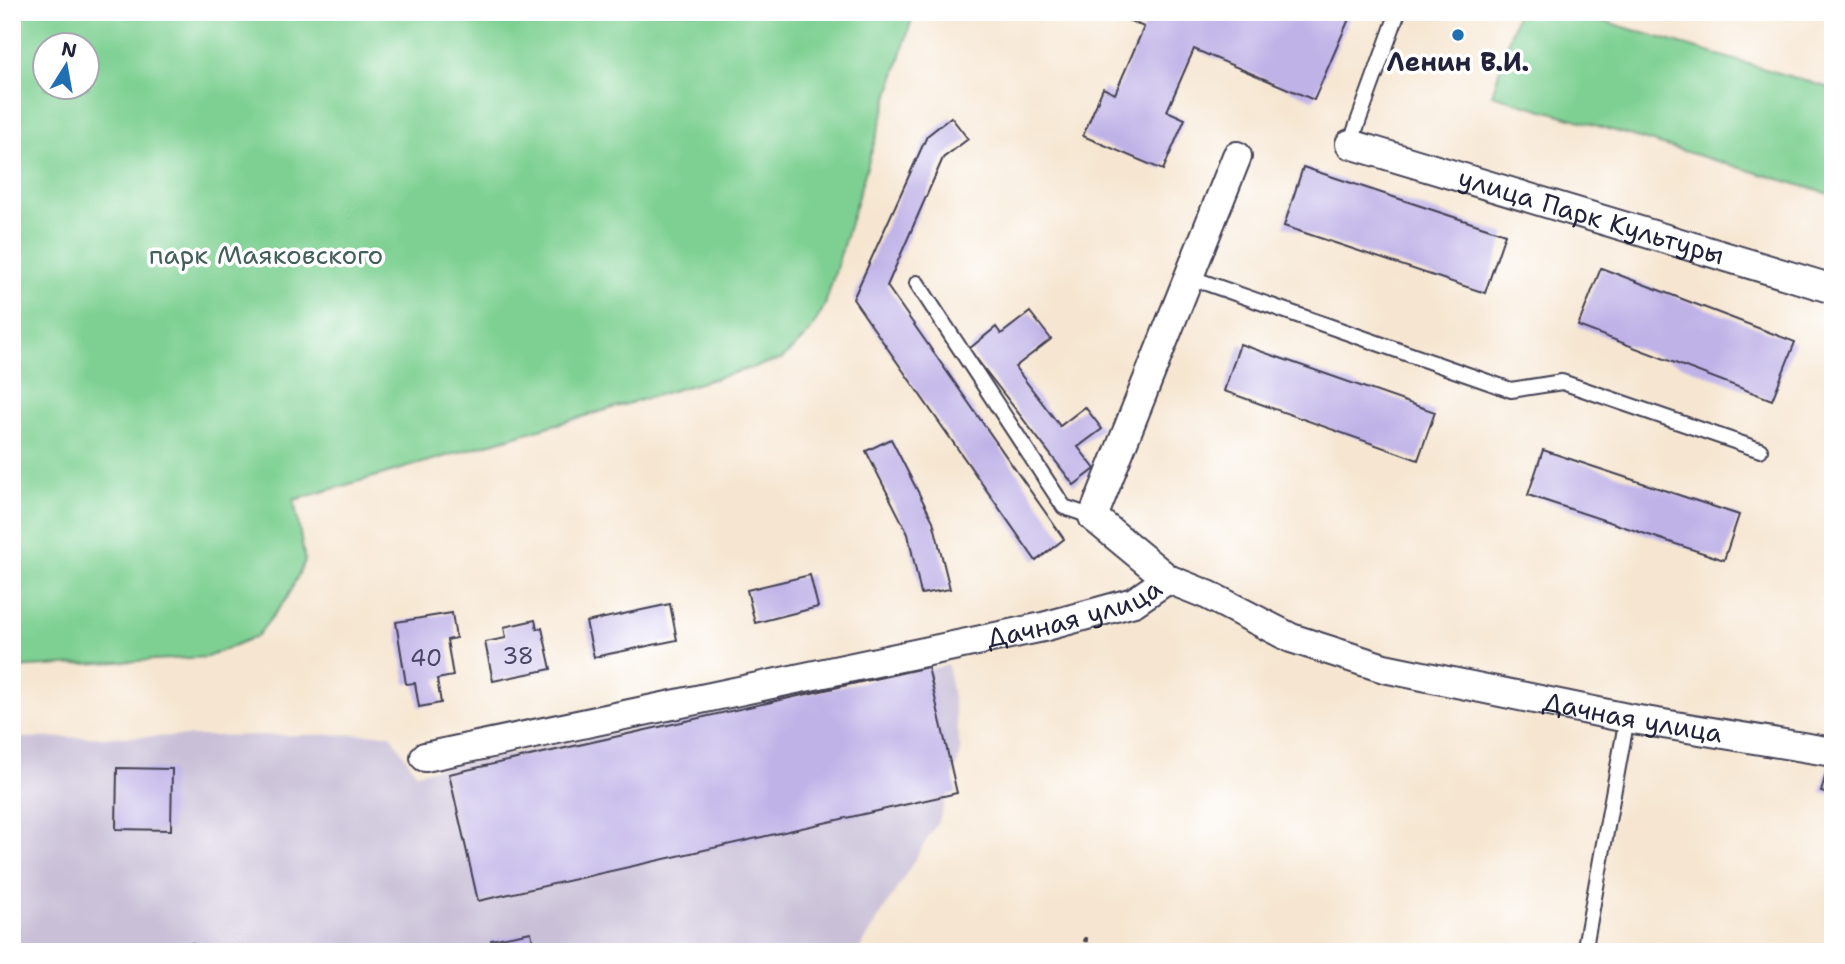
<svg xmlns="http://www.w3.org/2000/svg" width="1845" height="964" viewBox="0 0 1845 964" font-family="'Shantell Sans',sans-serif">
  <rect width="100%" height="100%" fill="#fff"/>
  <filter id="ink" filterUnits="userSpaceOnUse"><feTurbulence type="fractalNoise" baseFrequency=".0143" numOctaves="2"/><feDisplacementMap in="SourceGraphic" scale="14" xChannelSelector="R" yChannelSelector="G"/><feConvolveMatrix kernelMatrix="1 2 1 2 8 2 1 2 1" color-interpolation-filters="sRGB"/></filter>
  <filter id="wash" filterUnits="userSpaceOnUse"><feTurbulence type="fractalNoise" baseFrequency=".00686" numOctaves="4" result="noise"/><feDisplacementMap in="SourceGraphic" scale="28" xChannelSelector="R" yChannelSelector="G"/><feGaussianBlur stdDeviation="1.57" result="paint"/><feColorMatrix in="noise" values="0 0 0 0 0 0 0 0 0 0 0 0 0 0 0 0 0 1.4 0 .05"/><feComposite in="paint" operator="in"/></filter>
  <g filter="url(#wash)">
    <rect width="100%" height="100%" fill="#f6e6d1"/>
    <path fill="#c9bfd7" d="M948 665 961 753 939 820 858 952H12V738L390 734 416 773Z"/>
    <path fill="#7ed092" stroke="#507966" stroke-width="2" fill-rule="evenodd" d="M12 12H914L825 305 810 332 782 359 294 500 305 561 287 598 257 636 207 657 12 668ZM46 46H88V88H46Z
      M1517 12H1573L1833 89V195L1492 95Z"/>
    <g id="blocks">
      <path fill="#bfb2e7" d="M1110 12H1352L1314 100 1194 49 1167 111 1185 119 1163 170 1083 136 1103 88 1115 94 1144 27Z
        M951 117 968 139 943 158 887 286 1064 539 1036 561 853 299 927 136Z
        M1303 167 1505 234 1485 293 1284 226Z
        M1601 268 1795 342 1772 400 1578 326Z
        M1030 312 1051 339 1015 367 1060 426 1085 407 1102 429 1078 447 1095 469 1074 485 969 349 996 327 1001 334Z
        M1240 344 1435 412 1418 460 1224 391Z
        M891 439 933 521 950 589 921 594 908 534 866 451Z
        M1543 450 1739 515 1724 560 1528 495Z
        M810 575 818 607 755 623 747 590Z
        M670 604 677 640 594 657 586 622Z
        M452 613 456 638 447 640 453 676 437 679 441 703 419 707 415 683 406 684 396 622Z
        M535 620 537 629 542 628 551 669 493 681 485 642 506 638 504 627Z
        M928 667 957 793 478 901 449 774Z
        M1829 762 1833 763V795L1821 792Z
        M117 768 172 769 171 830 116 829Z
        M531 932 535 952H493L491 940Z
        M193 943 195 952H165V951Z"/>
    </g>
  </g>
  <g filter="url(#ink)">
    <use href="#blocks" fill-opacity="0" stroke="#423f52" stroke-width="2"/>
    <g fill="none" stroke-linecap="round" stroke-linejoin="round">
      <g stroke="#423f52" stroke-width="18">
        <path id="service" d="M1350 144 1398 12
          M1189 277 1511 390 1562 382 1760 450
          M917 283 1064 507 1093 517
          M1584 952 1627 718"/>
      </g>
      <g stroke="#423f52" stroke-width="32">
        <g id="minor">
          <path id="s1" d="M1350 144 1833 289"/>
          <path d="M1168 579 1093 517 1237 156"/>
          <path id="s2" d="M425 757 1043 627 1134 602 1168 579 1208 595 1291 638 1384 668 1627 718 1833 752"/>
        </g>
      </g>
      <path stroke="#423f52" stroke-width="4.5" stroke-dasharray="5 5" stroke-linecap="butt" d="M1084 952 1086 937"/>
      <use href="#service" stroke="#fff" stroke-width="14"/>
      <use href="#minor" stroke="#fff" stroke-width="28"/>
    </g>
  </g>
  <circle fill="#1f6fb2" stroke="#fff" stroke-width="2.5" cx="1458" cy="35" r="7"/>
  <g text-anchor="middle" stroke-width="7" stroke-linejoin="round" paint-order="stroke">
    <g font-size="23" fill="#494666">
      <text x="518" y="664">38</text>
      <text x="426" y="666">40</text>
    </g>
    <g font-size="26" font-weight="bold" fill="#22223b" stroke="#fff">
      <text x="1458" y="71">Ленин В.И.</text>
    </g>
    <g font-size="26" fill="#22223b" stroke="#fff">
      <text dy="9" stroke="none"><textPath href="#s1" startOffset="252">улица Парк Культуры</textPath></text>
      <text dy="9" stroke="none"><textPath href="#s2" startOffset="665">Дачная улица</textPath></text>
      <text dy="9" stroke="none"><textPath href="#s2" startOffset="1255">Дачная улица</textPath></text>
    </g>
    <g font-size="26" fill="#425f59" stroke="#fff">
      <text x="266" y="264">парк Маяковского</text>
    </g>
  </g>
  <rect width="1845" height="964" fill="none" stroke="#fff" stroke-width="42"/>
  <g transform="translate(66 66) rotate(11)"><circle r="33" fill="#ffffff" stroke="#a7a7b1" stroke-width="2"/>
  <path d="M0-5L12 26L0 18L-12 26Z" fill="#1f6fb2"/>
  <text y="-10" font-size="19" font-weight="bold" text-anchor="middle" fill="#22223b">N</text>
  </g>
</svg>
